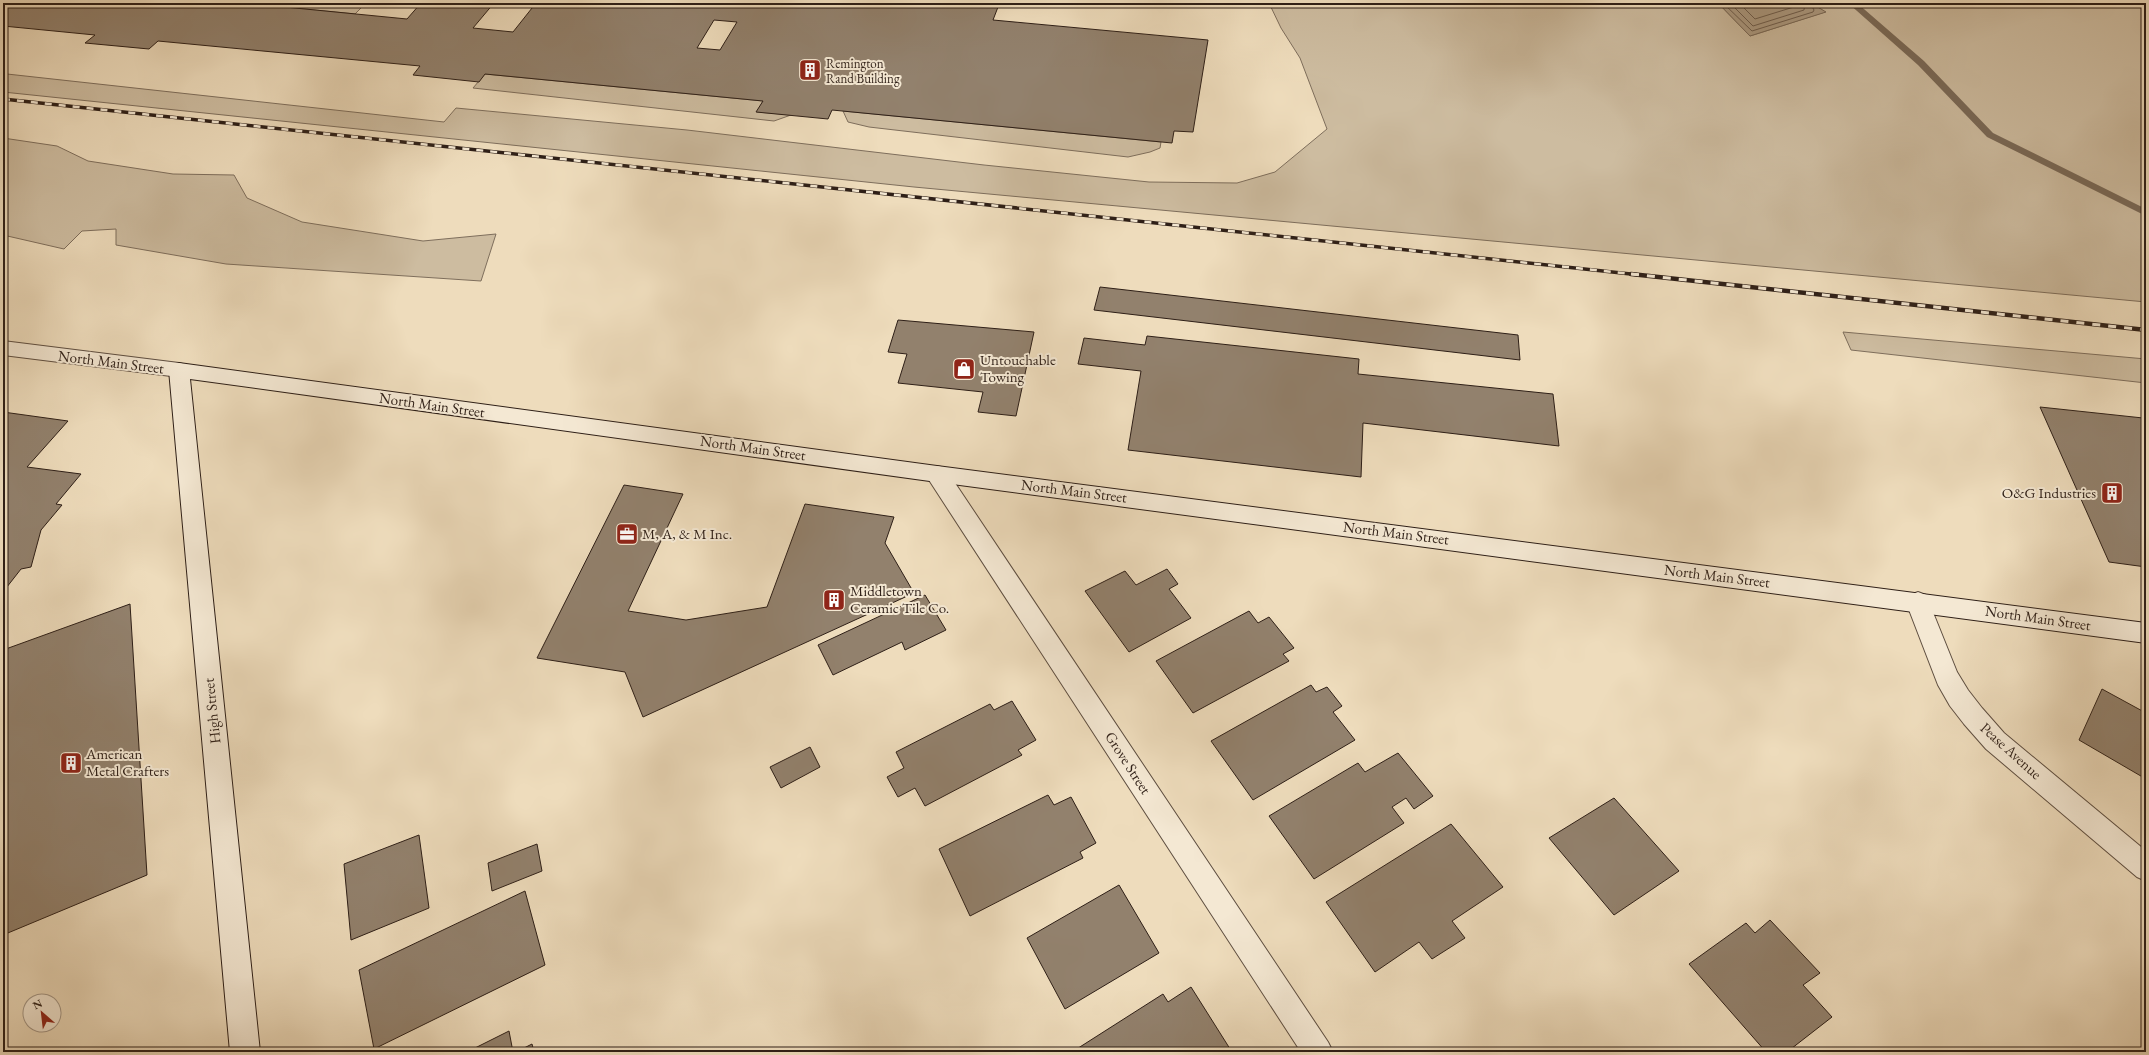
<svg xmlns="http://www.w3.org/2000/svg" width="2149" height="1055" viewBox="0 0 2149 1055" font-family="'EB Garamond',serif">
  <rect width="100%" height="100%" fill="#eedcbc"/>
  <filter id="stains"><feTurbulence type="fractalNoise" baseFrequency=".005" numOctaves="4"/><feColorMatrix values="0 0 0 0 .2 0 0 0 0 .09 0 0 0 0 .02 0 0 0 .5 -.17"/></filter>
  <radialGradient id="worn" r=".72"><stop offset=".6" stop-color="#630" stop-opacity="0"/><stop offset="1" stop-color="#630" stop-opacity=".3"/></radialGradient>
  <path fill="#cdbca0" stroke="#7e6e5c" d="M244 3H366L355 14Z
    M1269 3H1718L1750 36 1825 12 1811 3H2146V302L914 187 3 92V77L7 74 444 122 456 108 687 130 984 165 1149 182 1237 183 1275 172 1327 129 1300 58 1281 28Z
    M485 74 763 101 757 112 791 115 774 121 473 88Z
    M843 111 1161 142 1160 148 1150 152 1128 157 869 127 848 122Z
    M3 138 57 146 88 161 173 174 234 175 247 198 302 222 423 241 496 234 481 281 226 264 116 245V229L82 231 64 249 3 235Z
    M1843 332 2146 359V383L1851 350Z"/>
  <path fill="#ad9c84" stroke="#7a6a58" d="M1718 3H1811L1826 12 1750 36Z"/>
  <g fill="none" stroke-linecap="round" stroke-linejoin="round">
    <path stroke="#6e5e4e" stroke-width="1" d="M1723 3 1752 31 1813 12 1814 10 1810 3
      M1730 3 1753 26 1804 10 1805 3
      M1739 3 1755 19 1797 6 1799 3"/>
    <path fill="#7a6a58" fill-rule="evenodd" d="M1848 3H1857L1924 61 1993 133 2146 209V216L1987 137 1918 65Z"/>
  </g>
  <path fill="#92816d" stroke="#2e1f17" fill-rule="evenodd" d="M3 3H244L407 19 421 3H494L473 28 513 32 536 3H956L998 7 993 20 1208 40 1193 132 1174 131 1172 143 832 110 828 119 756 112 763 101 485 74 479 82 413 75 420 66 158 41 149 49 85 43 95 35 3 26ZM714 20 737 22 720 50 697 48Z
    M1100 287 1518 335 1520 360 1094 310Z
    M898 320 1034 332 1016 416 978 412 983 392 898 383 907 354 888 352Z
    M1147 336 1359 359 1358 374 1553 394 1559 446 1363 423 1361 477 1128 450 1141 371 1078 364 1084 338 1145 345Z
    M2040 407 2143 418 2146 424V567L2109 562Z
    M3 412 68 421 27 467 81 474 56 504 62 505 41 530 31 567 21 569 3 592Z
    M624 485 683 494 628 611 686 620 767 607 805 504 894 517 885 543 914 593 643 717 625 672 537 658Z
    M1167 569 1178 584 1169 589 1191 618 1129 652 1085 591 1125 571 1136 585Z
    M925 595 946 630 905 650 902 642 833 675 818 645Z
    M130 604 147 875 3 935V650Z
    M1249 611 1258 623 1269 617 1294 648 1283 654 1289 661 1193 713 1156 661Z
    M1311 685 1316 692 1327 687 1342 706 1333 712 1355 740 1253 800 1211 741Z
    M2102 689 2146 713V779L2079 740Z
    M1012 701 1036 740 1018 750 1022 755 925 806 915 788 898 797 887 777 904 768 896 752 990 704 994 710Z
    M810 747 820 767 781 788 770 767Z
    M1398 753 1433 796 1414 809 1406 798 1392 807 1404 823 1314 879 1269 816 1358 763 1365 772Z
    M1048 795 1054 805 1071 797 1096 843 1080 852 1083 858 970 916 939 849Z
    M1614 798 1679 871 1614 915 1549 838Z
    M1451 824 1503 887 1452 921 1465 938 1432 959 1419 942 1375 972 1326 902Z
    M419 835 429 908 351 940 344 864Z
    M537 844 542 871 492 891 488 863Z
    M1119 885 1159 953 1065 1009 1027 938Z
    M525 891 545 965 374 1049 359 970Z
    M1770 920 1820 973 1803 985 1832 1017 1787 1052H1766L1689 964 1746 923 1755 933Z
    M1191 987 1232 1052H1072L1163 994 1168 1002Z
    M509 1031 513 1052H467Z
    M532 1044 534 1052H516Z"/>
  <g fill="none" stroke-linecap="round" stroke-linejoin="round">
    <g stroke="#5e4e40" stroke-width="2">
      <path id="street" d="M3 341 179 363 186 365 189 370 186 375 179 377 3 355Z
        M937 466 945 468 1328 1042 1333 1052H1301L929 480 926 474 929 468Z
        M1918 592 1926 595 1957 672 1968 690 1982 708 2004 733 2146 851V881L2137 877 1986 749 1964 724 1950 706 1938 685 1906 602 1910 595Z"/>
    </g>
    <g stroke="#2e1f17" stroke-width="2">
      <path id="secondary" d="M179 363 937 466 2146 623V643L937 482 190 379 260 1052H230L169 370 172 365Z"/>
    </g>
    <use href="#street" fill="#f4e8d3" fill-rule="evenodd"/>
    <use href="#secondary" fill="#f4e8d3" fill-rule="evenodd"/>
    <g stroke="#2e1f17" stroke-width="3.5">
      <path id="rail-far1" d="M3 99 1640 275"/>
    </g>
    <g stroke="#2e1f17" stroke-width="4.5">
      <path id="rail" d="M1631 274 2146 330"/>
    </g>
    <use href="#rail-far1" stroke="#f4e8d3" stroke-width="2.5" stroke-dasharray="7" stroke-linecap="butt"/>
    <use href="#rail" stroke="#f4e8d3" stroke-width="3" stroke-dasharray="8" stroke-linecap="butt"/>
  </g>
  <defs>
    <g id="building-square" transform="scale(1.15)"><rect x="-9" y="-9" width="18" height="18" rx="4" fill="#8f2418" stroke="#f4e8d3"/><path d="M-4-6H4V6H1V3H-1V6H-4ZM-2.5-4.3h1.7v1.8h-1.7ZM.8-4.3h1.7v1.8H.8ZM-2.5-1h1.7V.8h-1.7ZM.8-1h1.7V.8H.8Z" fill="#fff"/></g>
    <g id="shop-square" transform="scale(1.15)"><rect x="-9" y="-9" width="18" height="18" rx="4" fill="#8f2418" stroke="#f4e8d3"/><path d="M-5-2.5h2.3a2.7 3.5 0 0 1 5.4 0H5L5.5 6h-11ZM-1.5-2.5h3a1.5 2.3 0 0 0-3 0Z" fill="#fff"/></g>
    <g id="office-square" transform="scale(1.15)"><rect x="-9" y="-9" width="18" height="18" rx="4" fill="#8f2418" stroke="#f4e8d3"/><path d="M-6-3h4V-5.5h4V-3h4V5H-6ZM-1-4.5V-3h2v-1.5ZM-6 0V1H6V0Z" fill="#fff"/></g>
  </defs>
  <g fill-rule="evenodd">
    <use href="#building-square" x="810" y="70"/>
    <use href="#shop-square" x="964" y="369"/>
    <use href="#building-square" x="2112" y="493"/>
    <use href="#office-square" x="627" y="534"/>
    <use href="#building-square" x="834" y="600"/>
    <use href="#building-square" x="71" y="763"/>
  </g>
  <g text-anchor="middle" stroke-width="4" stroke-linejoin="round" paint-order="stroke">
    <g font-size="13" fill="#2e1f17" stroke="#f4e8d3" text-anchor="start">
      <text x="826" y="68">Remington<tspan x="826" dy="15">Rand Building</tspan></text>
    </g>
    <g font-size="15" fill="#2e1f17" stroke="#f4e8d3" text-anchor="start">
      <text x="980" y="365">Untouchable<tspan x="980" dy="17">Towing</tspan></text>
      <text x="2096" y="498" text-anchor="end">O&amp;G Industries</text>
      <text x="642" y="539">M, A, &amp; M Inc.</text>
      <text x="850" y="596">Middletown<tspan x="850" dy="17">Ceramic Tile Co.</tspan></text>
      <text x="86" y="759">American<tspan x="86" dy="17">Metal Crafters</tspan></text>
    </g>
    <g font-size="15" fill="#2e1f17" stroke="#f4e8d3">
      <text transform="translate(111 362) rotate(7)" y="5">North Main Street</text>
      <text transform="translate(432 405) rotate(8)" y="5">North Main Street</text>
      <text transform="translate(753 448) rotate(8)" y="5">North Main Street</text>
      <text transform="translate(1074 491) rotate(7)" y="5">North Main Street</text>
      <text transform="translate(1396 533) rotate(7)" y="5">North Main Street</text>
      <text transform="translate(1717 576) rotate(7)" y="5">North Main Street</text>
      <text transform="translate(2038 618) rotate(8)" y="5">North Main Street</text>
      <text transform="translate(212 711) rotate(-96)" y="5">High Street</text>
      <text transform="translate(2011 751) rotate(42)" y="5">Pease Avenue</text>
      <text transform="translate(1128 763) rotate(57)" y="5">Grove Street</text>
    </g>
  </g>
  <rect width="2149" height="1055" fill="none" stroke="#eedcbc" stroke-width="16"/>
  <rect x="4" y="4" width="2141" height="1047" fill="none" stroke="#2e1f17" stroke-width="2"/>
  <rect x="8" y="8" width="2133" height="1039" fill="none" stroke="#2e1f17"/>
  <g transform="translate(42 1013) rotate(332)"><circle r="19" fill="#f4e8d3" stroke="#a59888"/>
  <path d="M0-3L7 15L0 10L-7 15Z" fill="#8f2418"/>
  <text y="-6" font-size="11" font-weight="bold" text-anchor="middle" fill="#2e1f17">N</text>
  </g>
  <rect width="100%" height="100%" filter="url(#stains)"/>
  <rect width="100%" height="100%" fill="url(#worn)"/>
</svg>
